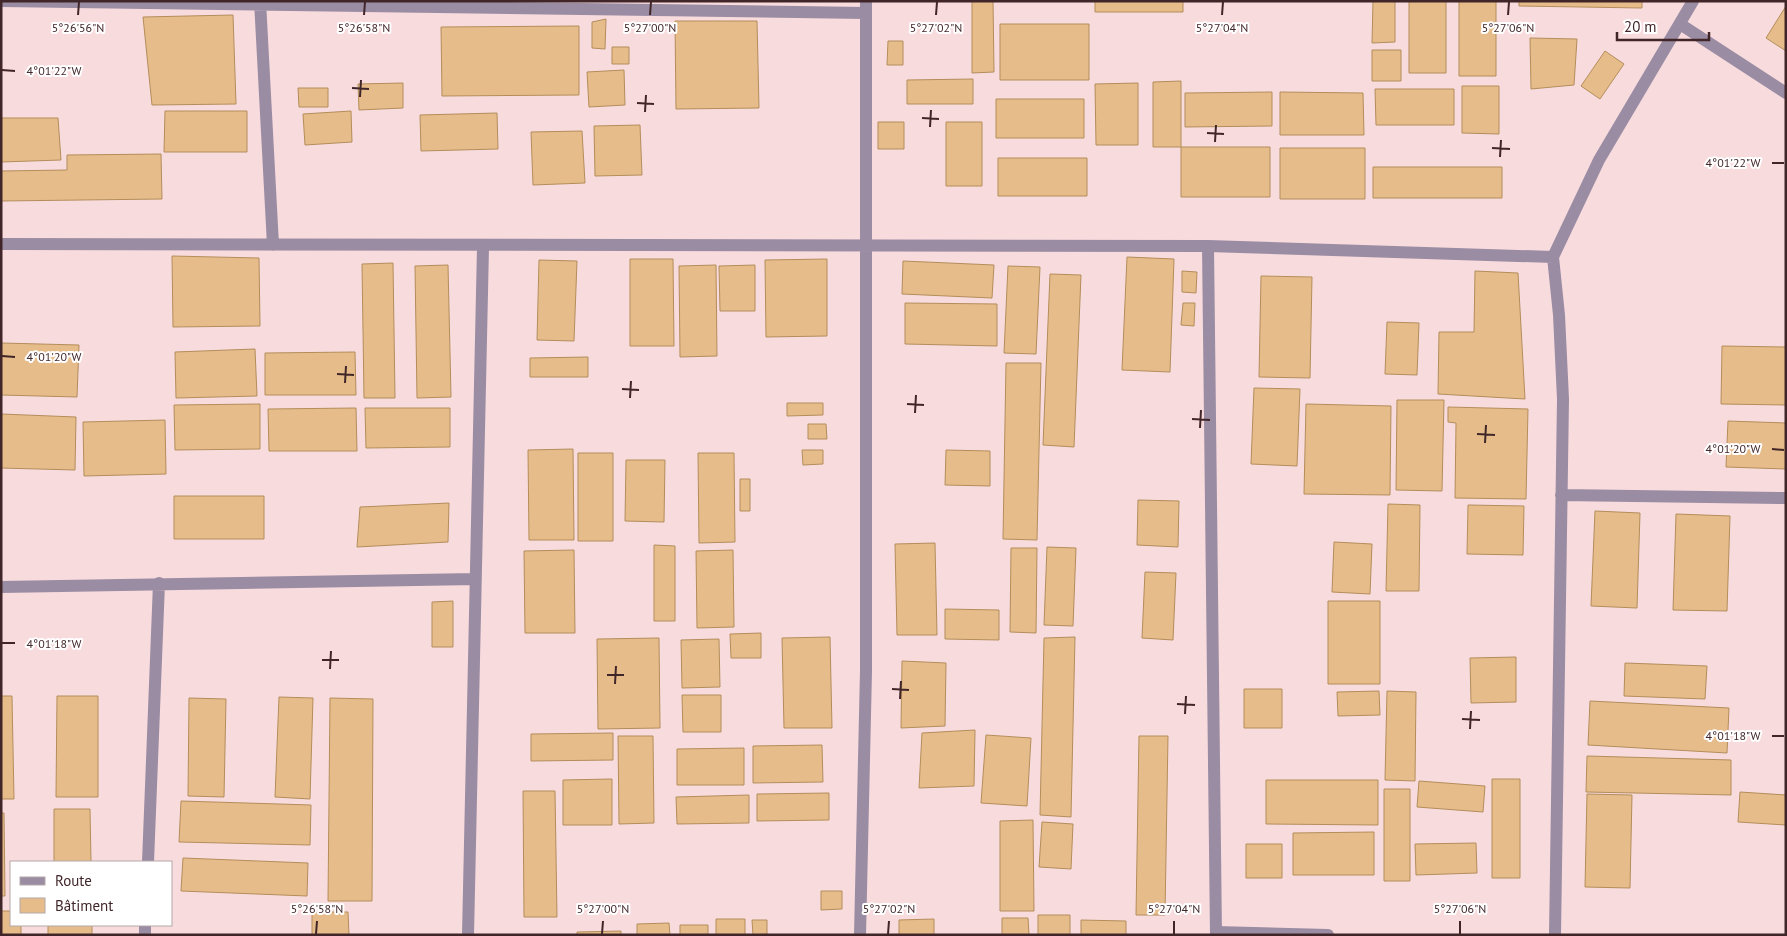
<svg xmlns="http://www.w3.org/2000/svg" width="1787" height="936" viewBox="0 0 1787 936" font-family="'PT Sans',sans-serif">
  <rect width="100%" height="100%" fill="#f8dbdd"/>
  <path fill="#e6bd8a" stroke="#b48d5b" d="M972 1H993L994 72 972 73Z
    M1095 1H1183V12H1095Z
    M1373 1H1395V42L1372 43Z
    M1409 1H1446V73H1409Z
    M1459 1H1496V76H1459Z
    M1519 1H1642V8L1519 6Z
    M1786 6V51L1766 38Z
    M233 15 236 104 152 105 143 17Z
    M606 19 605 49 592 48V22Z
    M675 21H757L759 108 676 109Z
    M1000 24H1089V80H1000Z
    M579 26V95L442 96 441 27Z
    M1530 38 1577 39 1574 85 1531 89Z
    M888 41H903V65H887Z
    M612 47H629V64H612Z
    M1372 50H1401V81H1372Z
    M1605 51 1624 64 1600 99 1581 86Z
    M624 70 625 105 589 107 587 72Z
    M973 79V104H907V80Z
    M1181 81V147H1153V82Z
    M403 83V108L359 110 358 84Z
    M1138 83V145H1096L1095 84Z
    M1462 86H1499V134L1462 133Z
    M298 88H328V107H299Z
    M1375 89H1454V125H1376Z
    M1272 92V126L1185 127V93Z
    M1280 92 1363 93 1364 135H1280Z
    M996 99H1084V138H996Z
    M165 111H247V152H164Z
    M351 111 352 142 305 145 303 114Z
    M497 113 498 149 421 151 420 115Z
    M1 118H58L61 160 1 162Z
    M878 122H904V149H878Z
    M946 122H982V186H946Z
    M640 125 642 175 595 176 594 126Z
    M582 131 585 183 533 185 531 132Z
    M1181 147H1270V197H1181Z
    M1280 148H1365V199H1280Z
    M161 154 162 199 1 201V171L67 170V155Z
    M998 158H1087V196H998Z
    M1373 167H1502V198H1373Z
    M172 256 259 258 260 326 173 327Z
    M1127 257 1174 259 1170 372 1122 370Z
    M630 259H673L674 346H630Z
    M827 259V336L766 337 765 260Z
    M539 260 577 261 574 341 537 340Z
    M903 261 994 265 992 298 902 294Z
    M393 263 395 398H364L362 264Z
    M448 265 451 397 417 398 415 266Z
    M716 265 717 356 680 357 679 266Z
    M755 265V311H720L719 266Z
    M1008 266 1040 267 1036 354 1004 353Z
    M1182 271 1197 272 1196 293 1182 292Z
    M1475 271 1518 273 1525 399 1438 394 1439 332H1474Z
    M1050 274 1081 275 1074 447 1043 445Z
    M1261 276 1312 277 1310 378 1259 377Z
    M905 303 997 304V346L905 344Z
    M1183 303H1195L1194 326 1181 325Z
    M1387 322 1419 323 1417 375 1385 374Z
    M1 343 79 345 77 397 1 395Z
    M1722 346 1786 347V405L1721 404Z
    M255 349 257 396 176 398 175 352Z
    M355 352 356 395H265V353Z
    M588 357V377H530V358Z
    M1006 363H1041L1037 540 1003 539Z
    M1254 388 1300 389 1297 466 1251 464Z
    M1397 400H1444L1442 491 1396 490Z
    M787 403H823V415L787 416Z
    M260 404V449L175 450 174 405Z
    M1306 404 1391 406 1390 495 1304 494Z
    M1448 407 1528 409 1526 499 1455 498 1456 423 1448 422Z
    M356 408 357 451H269L268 409Z
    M365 408H450V447L366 448Z
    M1 414 76 417 75 470 1 468Z
    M165 420 166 474 84 476 83 422Z
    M1728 421 1786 423V469L1726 467Z
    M808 424H826L827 439H808Z
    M573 449 574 540H529L528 450Z
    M802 450H823V464L803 465Z
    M946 450 990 451V486L945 485Z
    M578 453H613V541H578Z
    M698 453H734L735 542 699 543Z
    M626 460H665L664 522 625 521Z
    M740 479H750V511H740Z
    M174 496H264V539H174Z
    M1138 500 1179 501 1178 547 1137 545Z
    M449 503 448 542 357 547 360 507Z
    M1388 504 1420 505 1419 591H1386Z
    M1468 505 1524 506 1523 555 1467 554Z
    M1595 511 1640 513 1637 608 1591 606Z
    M1676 514 1730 516 1727 611 1673 610Z
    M1334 542 1372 544 1370 594 1332 592Z
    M935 543 937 635H897L895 544Z
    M654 545 675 546V621H654Z
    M1047 547 1076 548 1073 626 1044 625Z
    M1011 548H1037L1036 633 1010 632Z
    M574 550 575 633H525L524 551Z
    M733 550 734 627 697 628 696 551Z
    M1145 572 1176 573 1173 640 1142 638Z
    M453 601V647H432V602Z
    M1328 601H1380V684H1328Z
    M945 609 999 610V640L945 639Z
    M761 633V658H731L730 634Z
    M830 637 832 728H784L782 638Z
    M1075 637 1071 817 1040 815 1044 638Z
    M659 638 660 728 598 729 597 639Z
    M719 639 720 687 682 688 681 640Z
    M1516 657V702L1471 703 1470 658Z
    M902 661 946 663 945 726 901 728Z
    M1625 663 1707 666 1705 699 1624 696Z
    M1244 689H1282V728H1244Z
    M1379 691 1380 715 1338 716 1337 692Z
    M1387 691 1416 692 1415 781 1385 780Z
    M682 695H721V732H683Z
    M1 696H12L14 799H1Z
    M57 696H98V797H56Z
    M279 697 313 698 310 799 275 797Z
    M189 698 226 699 224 797 188 796Z
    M330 698 373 699 372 901H328Z
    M1590 701 1729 708 1727 753 1588 745Z
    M975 730 974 786 919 788 922 733Z
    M613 733V760L531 761V734Z
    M986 735 1031 738 1027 806 981 803Z
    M618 736H653L654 823 619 824Z
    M1139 736H1168L1165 915H1136Z
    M822 745 823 782 753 783V746Z
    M744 748V785H677V749Z
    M1587 756 1731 760V795L1586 792Z
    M612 779V825H563V780Z
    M1492 779H1520V878H1492Z
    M1266 780H1378V825L1266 824Z
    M1419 781 1485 786 1483 812 1417 807Z
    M1384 789H1410V881H1384Z
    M523 791H555L557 917H524Z
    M1740 792 1786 795V825L1738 822Z
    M829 793V820L757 821V794Z
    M1587 794 1632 795 1630 888 1585 887Z
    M749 795V823L677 824 676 797Z
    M181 801 311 805 310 845 179 842Z
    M54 809H90L91 862H54Z
    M1 813H4L5 896H1Z
    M1033 820 1034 911H1000V821Z
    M1042 822 1073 824 1071 869 1039 867Z
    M1374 832V875H1293V833Z
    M1476 843 1477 873 1416 875 1415 844Z
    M1246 844H1282V878H1246Z
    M183 858 308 863 307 896 181 891Z
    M821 891H842V909L821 910Z
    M1 911H11V925H21V935H1Z
    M312 912H348L349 935H312Z
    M1038 915H1070V935H1038Z
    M1002 918H1028L1029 935H1002Z
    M716 919H745V935H716Z
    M934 919V935H899V920Z
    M752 920H767V934L753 935Z
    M1081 920 1126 921V935H1081Z
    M669 923 670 935H637V924Z
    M48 925H92V935H48Z
    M680 925H708V935H680Z
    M621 931V935H577V932Z"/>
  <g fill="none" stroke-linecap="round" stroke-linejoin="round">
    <path stroke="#9a8ca3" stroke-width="12" d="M1 1 865 13
      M260 1 273 245
      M1680 24 1786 93
      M1 244 1208 246 1553 257
      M1208 246 1216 935
      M1561 495 1786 498
      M1 587 475 579
      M148 862 159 583
      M1216 932 1328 935
      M145 935V925
      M468 935 483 247
      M860 935 866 671V1
      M1555 935 1563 399 1559 315 1553 257 1599 160 1693 1"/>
  </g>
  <path fill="none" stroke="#412629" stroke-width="2" d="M78 15 79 2M364 15 365 2M650 15 651 2M936 15 937 2M1222 15 1223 2M1508 15 1509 2M2 70 15 71M352 88 369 89M360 97 361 80M637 103 654 104M645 112 646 95M922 118 939 119M930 127 931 110M1207 133 1224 134M1215 142 1216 125M1492 148 1510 149M1500 157 1501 140M1772 163H1784M2 356 15 357M337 374 354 375M345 383 346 366M622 389 639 390M630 398 631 381M907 404 924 405M915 413 916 395M1192 419 1210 420M1200 428 1201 410M1477 434 1495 435M1485 443 1486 425M1772 449 1784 450M2 643H15M322 660H339M330 669 331 651M607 675H624M615 684 616 666M892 689 909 690M900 699 901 681M1177 704 1195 705M1185 714 1186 696M1462 719 1480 720M1470 729 1471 711M1772 736H1784M316 934 317 921M602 934 603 921M888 934 889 921M1174 934V921M1460 934V921"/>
  <g font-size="12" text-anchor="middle" fill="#412629" stroke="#fff" stroke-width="4" stroke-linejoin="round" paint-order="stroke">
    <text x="78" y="32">5°26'56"N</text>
    <text x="364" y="32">5°26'58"N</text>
    <text x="650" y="32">5°27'00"N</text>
    <text x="936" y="32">5°27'02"N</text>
    <text x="1222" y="32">5°27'04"N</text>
    <text x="1508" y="32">5°27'06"N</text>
    <text x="54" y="75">4°01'22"W</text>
    <text x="1733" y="167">4°01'22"W</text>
    <text x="54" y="361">4°01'20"W</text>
    <text x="1733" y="453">4°01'20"W</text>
    <text x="54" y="648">4°01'18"W</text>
    <text x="1733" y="740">4°01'18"W</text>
    <text x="317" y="913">5°26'58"N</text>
    <text x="603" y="913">5°27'00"N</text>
    <text x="889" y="913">5°27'02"N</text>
    <text x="1174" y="913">5°27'04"N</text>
    <text x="1460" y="913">5°27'06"N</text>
  </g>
  <rect width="1787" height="936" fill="none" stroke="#412629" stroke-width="5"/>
  <rect x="10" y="861" width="162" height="65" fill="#ffffff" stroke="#b3a8a9"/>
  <rect x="20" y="877" width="25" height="8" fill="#9a8ca3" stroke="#b3a8a9"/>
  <text x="55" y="886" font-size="15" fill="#412629">Route</text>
  <rect x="20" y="898" width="25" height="15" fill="#e6bd8a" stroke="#b3a8a9"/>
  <text x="55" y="911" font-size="15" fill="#412629">Bâtiment</text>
  <path d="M1617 32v8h92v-8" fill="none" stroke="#412629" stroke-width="2.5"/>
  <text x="1624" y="32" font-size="15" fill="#412629" stroke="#ffffff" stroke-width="4" paint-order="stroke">20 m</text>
</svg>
